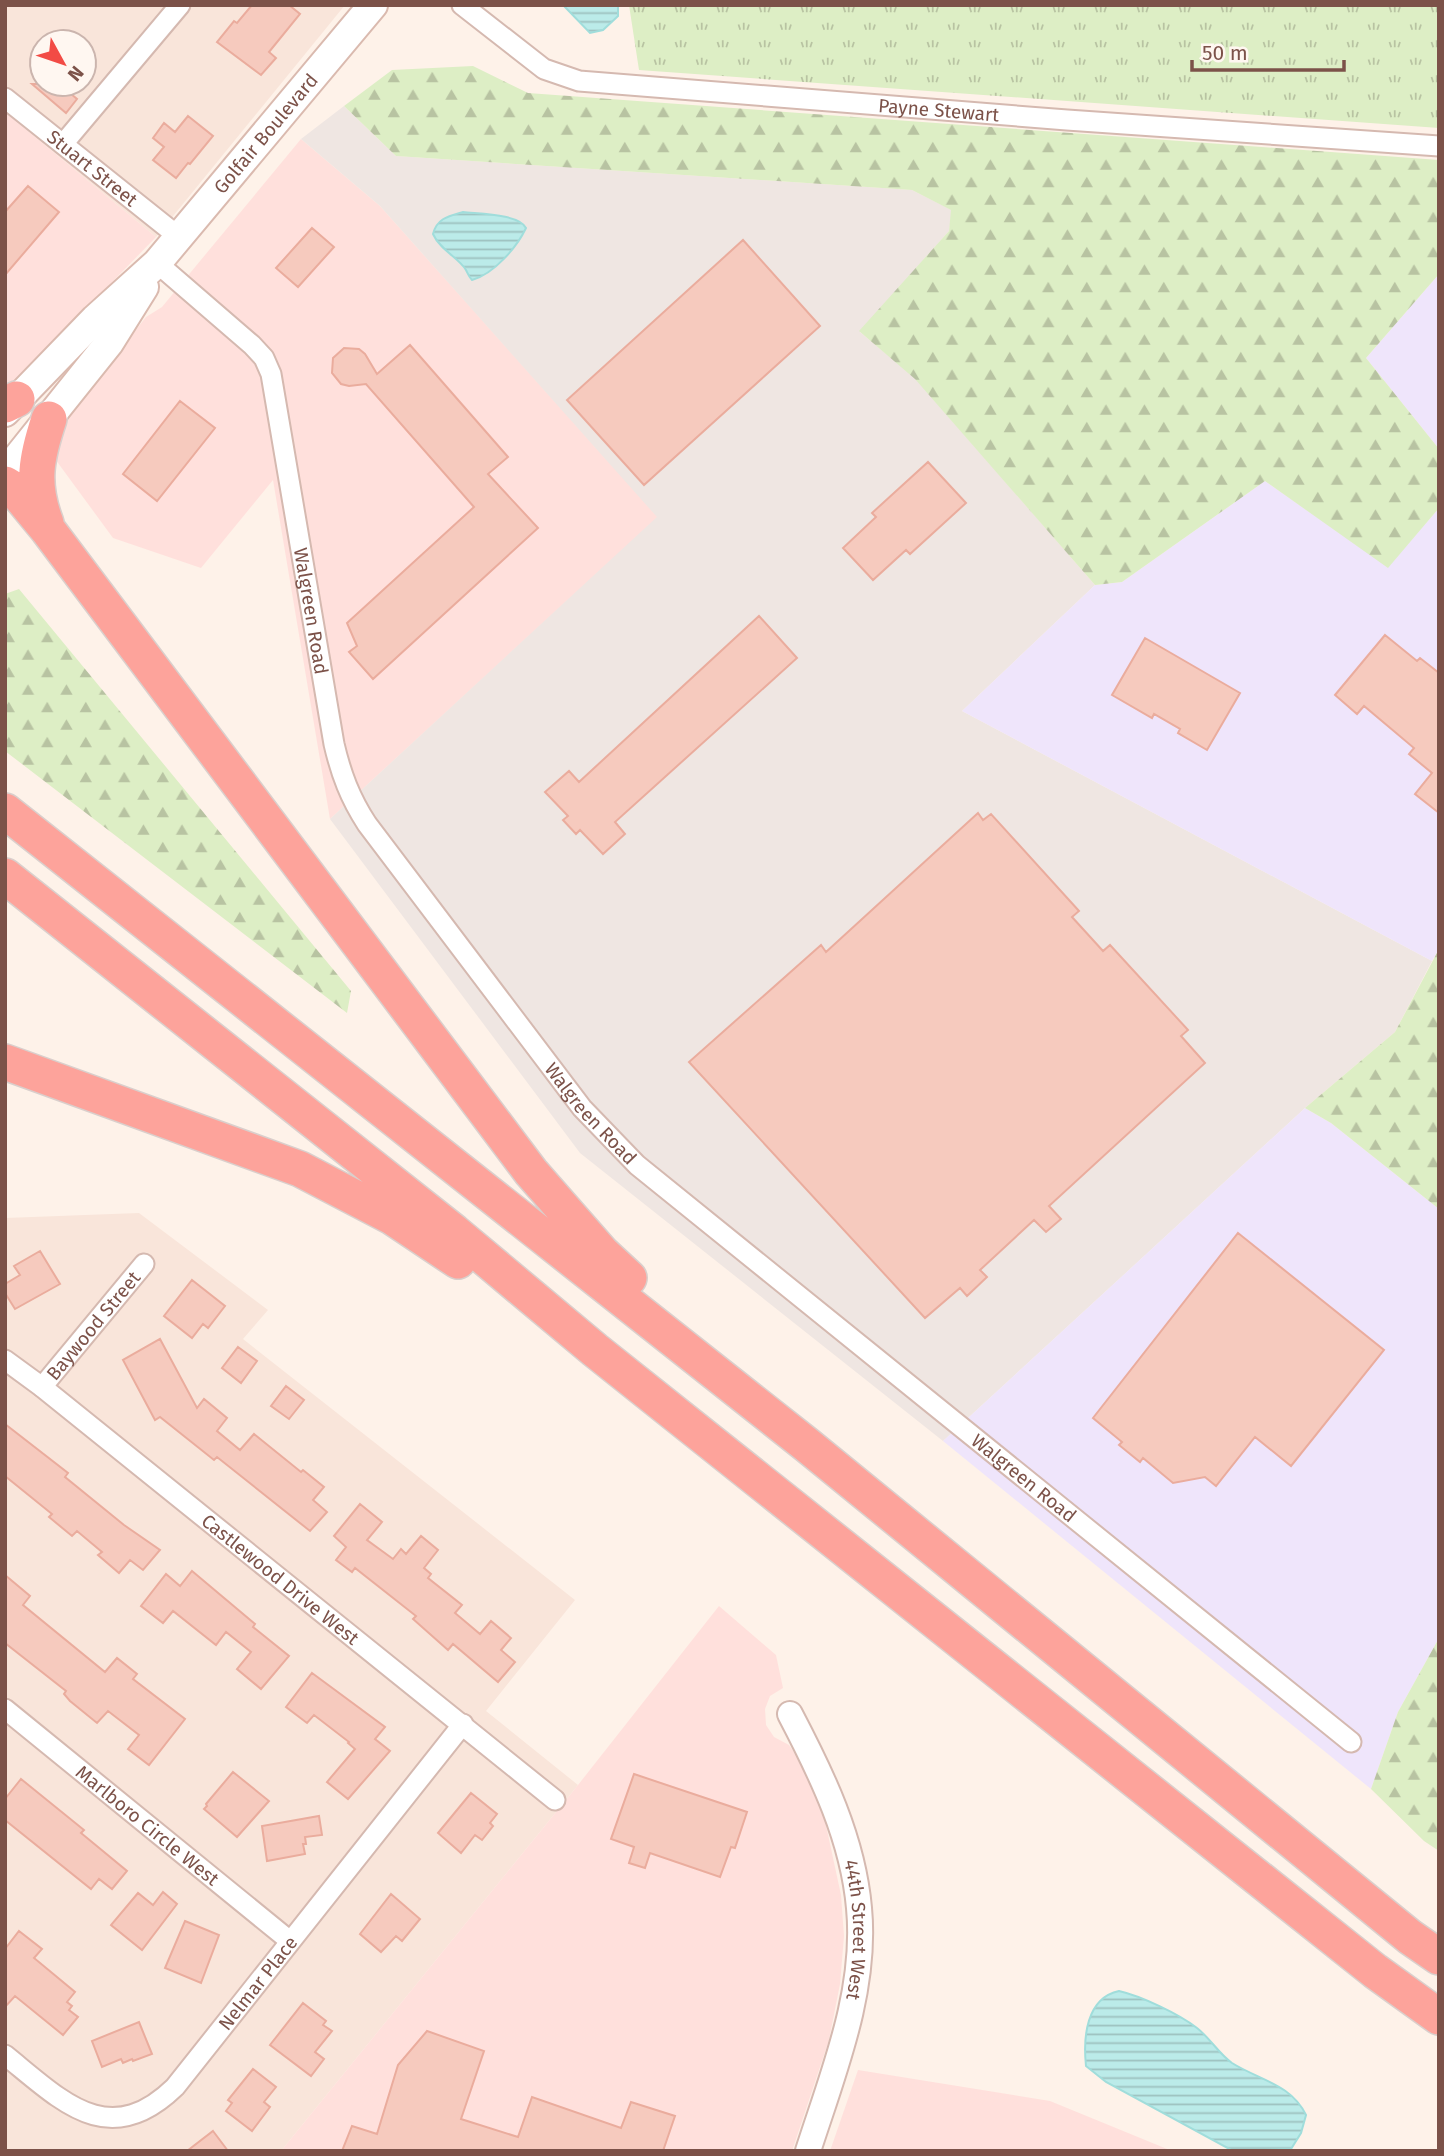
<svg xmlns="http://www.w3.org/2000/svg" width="1444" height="2156" viewBox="0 0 1444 2156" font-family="'Fira Sans',sans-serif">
  <defs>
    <pattern id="grass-tufts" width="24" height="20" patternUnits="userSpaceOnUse" patternTransform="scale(1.75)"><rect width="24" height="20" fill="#ddeec5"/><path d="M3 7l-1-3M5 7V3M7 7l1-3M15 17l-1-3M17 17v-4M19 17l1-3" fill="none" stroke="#b8c3a2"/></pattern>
    <pattern id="forest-firs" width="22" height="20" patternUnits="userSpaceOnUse" patternTransform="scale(1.75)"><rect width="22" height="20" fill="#ddeec5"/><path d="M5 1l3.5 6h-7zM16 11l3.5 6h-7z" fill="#b8c3a2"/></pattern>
    <pattern id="water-rules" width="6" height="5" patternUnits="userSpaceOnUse" patternTransform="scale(1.75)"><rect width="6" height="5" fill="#bbebe9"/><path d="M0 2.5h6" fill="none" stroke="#9dc1bf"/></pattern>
  </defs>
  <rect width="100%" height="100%" fill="#fef2e9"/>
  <path fill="#f9e5da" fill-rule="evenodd" d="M5 5H345L156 237 5 112ZM42 42H84V84H42Z
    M139 1213 268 1310 243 1339 575 1600 486 1711 578 1785 281 2151H5V1218Z"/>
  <path fill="#ffe0dc" d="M5 112 156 237 5 392Z
    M301 139 380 206 658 517 330 819 273 480 201 568 113 538 47 448 67 417 146 317 162 307Z
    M719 1606 776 1655 783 1688 770 1696 765 1709 766 1725 774 1737 789 1745 804 1767 824 1816 841 1895 844 1936 840 1984 829 2040 792 2151H281L578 1785Z
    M858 2070 1050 2101 1172 2151H830Z"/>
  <path fill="#efe6e2" d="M344 106 396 156 912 190 952 210 949 231 860 332 915 378 1095 585 962 711 1432 961 1395 1032 1305 1108 943 1441 580 1153 330 819 657 517 380 206 301 139Z"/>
  <path fill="#efe5fb" d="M1439 274V449L1366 358Z
    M1265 481 1388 567 1439 508V949L1432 961 962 711 1095 585 1122 582Z
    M1305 1108 1331 1123 1439 1209V1638L1398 1712 1371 1789 943 1441Z"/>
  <path fill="url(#grass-tufts)" d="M629 5H1439V128L639 70Z"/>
  <path fill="url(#forest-firs)" d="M473 66 528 93 1439 160V274L1366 358 1439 449V508L1388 568 1265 481 1122 582 1095 585 915 379 859 331 949 231 951 210 912 190 396 156 344 106 392 70Z
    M19 589 351 991 347 1013 5 751V594Z
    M1439 949V1209L1331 1123 1305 1108 1395 1032Z
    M1439 1638V1851L1424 1841 1371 1789 1398 1712Z"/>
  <path fill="url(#water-rules)" stroke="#a0dddb" stroke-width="2" d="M563 5H618V16L603 30 590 33Z
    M463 212C479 214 519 214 526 228 517 247 494 274 472 280 469 277 468 274 466 270 459 258 440 250 433 234 437 218 449 216 463 212Z
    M1119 1991C1141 1996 1179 2014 1197 2028 1210 2038 1219 2054 1232 2063 1259 2080 1291 2084 1306 2115L1301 2133 1291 2149 1233 2151 1106 2082 1086 2066C1083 2038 1086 1998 1119 1991Z"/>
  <path fill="#f6cabe" stroke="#eaac9d" stroke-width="2" d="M252 5H289L300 14 269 52 276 58 261 75 217 42 234 21 237 23Z
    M32 84H59L77 99 66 113Z
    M188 116 213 136 190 164 188 163 176 178 153 160 164 147 153 138 164 123 175 132Z
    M28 186 59 212 5 275V212Z
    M312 228 334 247 298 287 276 268Z
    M743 240 820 326 644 485 567 400Z
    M410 345 508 457 488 474 538 528 373 679 349 652 357 646 347 623 474 507 366 384 349 386 341 384 332 373 333 358 344 348 359 349 365 354 377 374Z
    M180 401 215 428 157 501 123 474Z
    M928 462 966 503 910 554 906 550 873 580 843 548 876 517 872 513Z
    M759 616 797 658 615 822 625 834 603 854 580 830 576 834 563 820 568 816 545 792 569 771 579 782Z
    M1385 635 1417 661 1420 658 1439 673V813L1415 794 1432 773 1409 754 1414 748 1364 706 1357 714 1335 695Z
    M1145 638 1240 693 1207 750 1178 733 1180 729 1154 714 1152 718 1112 695Z
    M978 813 983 820 991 814 1079 911 1072 917 1103 951 1110 945 1188 1030 1181 1036 1205 1063 1049 1206 1061 1219 1046 1232 1034 1220 980 1270 987 1277 967 1296 960 1288 925 1318 689 1062 821 945 826 952Z
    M1238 1233 1384 1350 1291 1466 1255 1437 1216 1486 1205 1477 1173 1483 1143 1458 1140 1462 1119 1445 1122 1442 1093 1418Z
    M40 1251 60 1284 15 1309 5 1293V1284L20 1275 14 1266Z
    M192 1280 225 1306 208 1328 203 1324 192 1338 164 1316Z
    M160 1339 197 1408 204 1399 227 1418 217 1431 240 1450 254 1434 301 1472 303 1470 324 1487 313 1500 327 1512 310 1531 217 1457 214 1460 160 1417 155 1420 123 1360Z
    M238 1347 257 1361 241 1383 222 1368Z
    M286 1386 304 1400 289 1419 271 1406Z
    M5 1424 68 1473 65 1477 124 1525 160 1550 143 1570 130 1560 119 1573 98 1555 102 1552 77 1531 72 1536 49 1517 52 1514 5 1476Z
    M360 1504 382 1522 367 1540 393 1559 401 1549 406 1554 421 1536 438 1550 424 1568 431 1574 428 1578 462 1605 455 1613 480 1634 491 1621 511 1638 501 1650 515 1662 498 1682 453 1644 448 1650 413 1619 416 1616 355 1568 352 1572 336 1560 346 1547 334 1536Z
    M192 1571 255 1624 253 1627 289 1656 261 1689 237 1669 251 1652 226 1632 216 1645 173 1611 163 1623 141 1606 166 1574 180 1586Z
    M5 1575 30 1596 23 1605 105 1672 117 1658 137 1674 133 1679 185 1719 149 1765 128 1749 139 1735 108 1711 97 1723 70 1701 64 1694 66 1691 5 1643Z
    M312 1673 385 1727 375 1739 390 1751 348 1799 327 1782 355 1749 348 1743 349 1742 314 1715 307 1723 286 1707Z
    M233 1772 269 1801 237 1837 204 1809 207 1806 206 1804Z
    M634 1774 747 1812 735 1848 731 1847 720 1877 650 1853 645 1868 629 1863 634 1847 611 1839Z
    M21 1779 84 1830 81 1833 127 1871 112 1889 99 1879 91 1889 5 1820V1799Z
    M471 1793 497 1814 490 1823 493 1826 482 1840 475 1835 461 1853 438 1833Z
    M319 1816 322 1835 305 1837 306 1844H303L305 1854 267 1861 262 1826Z
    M163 1892 177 1904 142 1950 111 1925 138 1893 153 1905Z
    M391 1894 420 1919 402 1941 396 1936 381 1952 360 1934Z
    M185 1921 219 1935 201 1983 165 1968Z
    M19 1931 42 1949 34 1958 75 1992 67 2002 72 2006 69 2010 78 2017 63 2035 15 1996 5 2007V1949Z
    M303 2003 326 2021 323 2025 332 2031 315 2052 324 2059 311 2076 270 2045Z
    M139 2022 152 2054 133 2061 132 2059 123 2063 121 2059 102 2067 92 2041Z
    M427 2031 484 2051 461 2119 518 2137 532 2097 621 2128 631 2102 675 2116 663 2151H342L352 2126 377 2134 398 2065Z
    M253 2069 276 2087 264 2102 270 2107 252 2131 226 2111 232 2103 228 2100Z
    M213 2131 228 2151H187Z"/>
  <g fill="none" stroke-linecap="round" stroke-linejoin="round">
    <g stroke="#d5b9b0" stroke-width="23">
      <g id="minor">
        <path id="s1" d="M462 5 544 69 579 81 1067 120 1439 146"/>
        <path id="s2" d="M5 98 179 237"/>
        <path d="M63 144 180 5"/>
        <path id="s3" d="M157 263 252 345 264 358 271 374 334 744C341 774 350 798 367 824L582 1108 637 1165 1351 1742"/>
        <path id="s4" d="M5 1360 42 1387 555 1800"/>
        <path id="s5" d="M42 1387 144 1264"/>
        <path id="s6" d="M5 1709 290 1941"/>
        <path id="s7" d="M5 2055C61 2100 108 2152 175 2087L463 1724"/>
      </g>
    </g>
    <g stroke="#d5b9b0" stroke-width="28">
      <g id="tertiary">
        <path id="s8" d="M790 1714C822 1775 853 1839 859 1908 867 1991 833 2073 808 2151"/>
      </g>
    </g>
    <g stroke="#dabaaf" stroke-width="32">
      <g id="secondary">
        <path id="s9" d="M5 412 95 319 157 263 373 5"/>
        <path d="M5 473 109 343 144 287"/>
      </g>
    </g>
    <g stroke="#dacfcc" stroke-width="38">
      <path id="motorway" d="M5 405 17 399
        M5 484 15 490 48 530 531 1172 602 1253 629 1278
        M46 523C31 484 36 458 49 419
        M5 811 807 1445 1410 1937 1439 1957
        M5 876 454 1232 595 1350 1375 1971 1439 2017
        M5 1062 300 1169 392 1217 458 1261"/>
    </g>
    <use href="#minor" stroke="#fff" stroke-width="19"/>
    <use href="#tertiary" stroke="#fff" stroke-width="24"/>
    <use href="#secondary" stroke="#fff" stroke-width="28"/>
    <use href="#motorway" stroke="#fda39b" stroke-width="35"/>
  </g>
  <g text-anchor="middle" stroke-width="5" stroke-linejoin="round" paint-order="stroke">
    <g font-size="19" fill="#7c5249" stroke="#fff7f1">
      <text dy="7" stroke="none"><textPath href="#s1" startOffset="502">Payne Stewart</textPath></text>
      <text dy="7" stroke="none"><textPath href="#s9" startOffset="382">Golfair Boulevard</textPath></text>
      <text dy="7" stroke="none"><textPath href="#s2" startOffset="112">Stuart Street</textPath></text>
      <text dy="7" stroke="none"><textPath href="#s3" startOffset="401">Walgreen Road</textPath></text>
      <text dy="7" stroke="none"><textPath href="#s3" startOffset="989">Walgreen Road</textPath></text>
      <text dy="7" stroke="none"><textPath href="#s5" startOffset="80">Baywood Street</textPath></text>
      <text dy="7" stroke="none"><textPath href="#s3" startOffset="1556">Walgreen Road</textPath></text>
      <text dy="7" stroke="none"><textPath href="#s4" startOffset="352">Castlewood Drive West</textPath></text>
      <text dy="7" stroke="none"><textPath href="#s6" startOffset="184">Marlboro Circle West</textPath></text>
      <text dy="7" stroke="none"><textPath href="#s8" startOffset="229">44th Street West</textPath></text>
      <text dy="7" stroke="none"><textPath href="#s7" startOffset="331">Nelmar Place</textPath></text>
    </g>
  </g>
  <rect width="1444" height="2156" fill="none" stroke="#7c5249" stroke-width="14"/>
  <g transform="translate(63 63) rotate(130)"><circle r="33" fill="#fff7f1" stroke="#cbb5ae" stroke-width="2"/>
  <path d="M0-5L12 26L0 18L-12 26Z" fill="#f24b45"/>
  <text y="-10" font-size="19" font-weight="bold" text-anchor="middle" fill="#7c5249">N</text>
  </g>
  <path d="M1192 60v10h152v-10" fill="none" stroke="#7c5249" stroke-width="3.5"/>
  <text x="1202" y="60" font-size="21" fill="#7c5249" stroke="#fff7f1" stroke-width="5" paint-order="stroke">50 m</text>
</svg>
